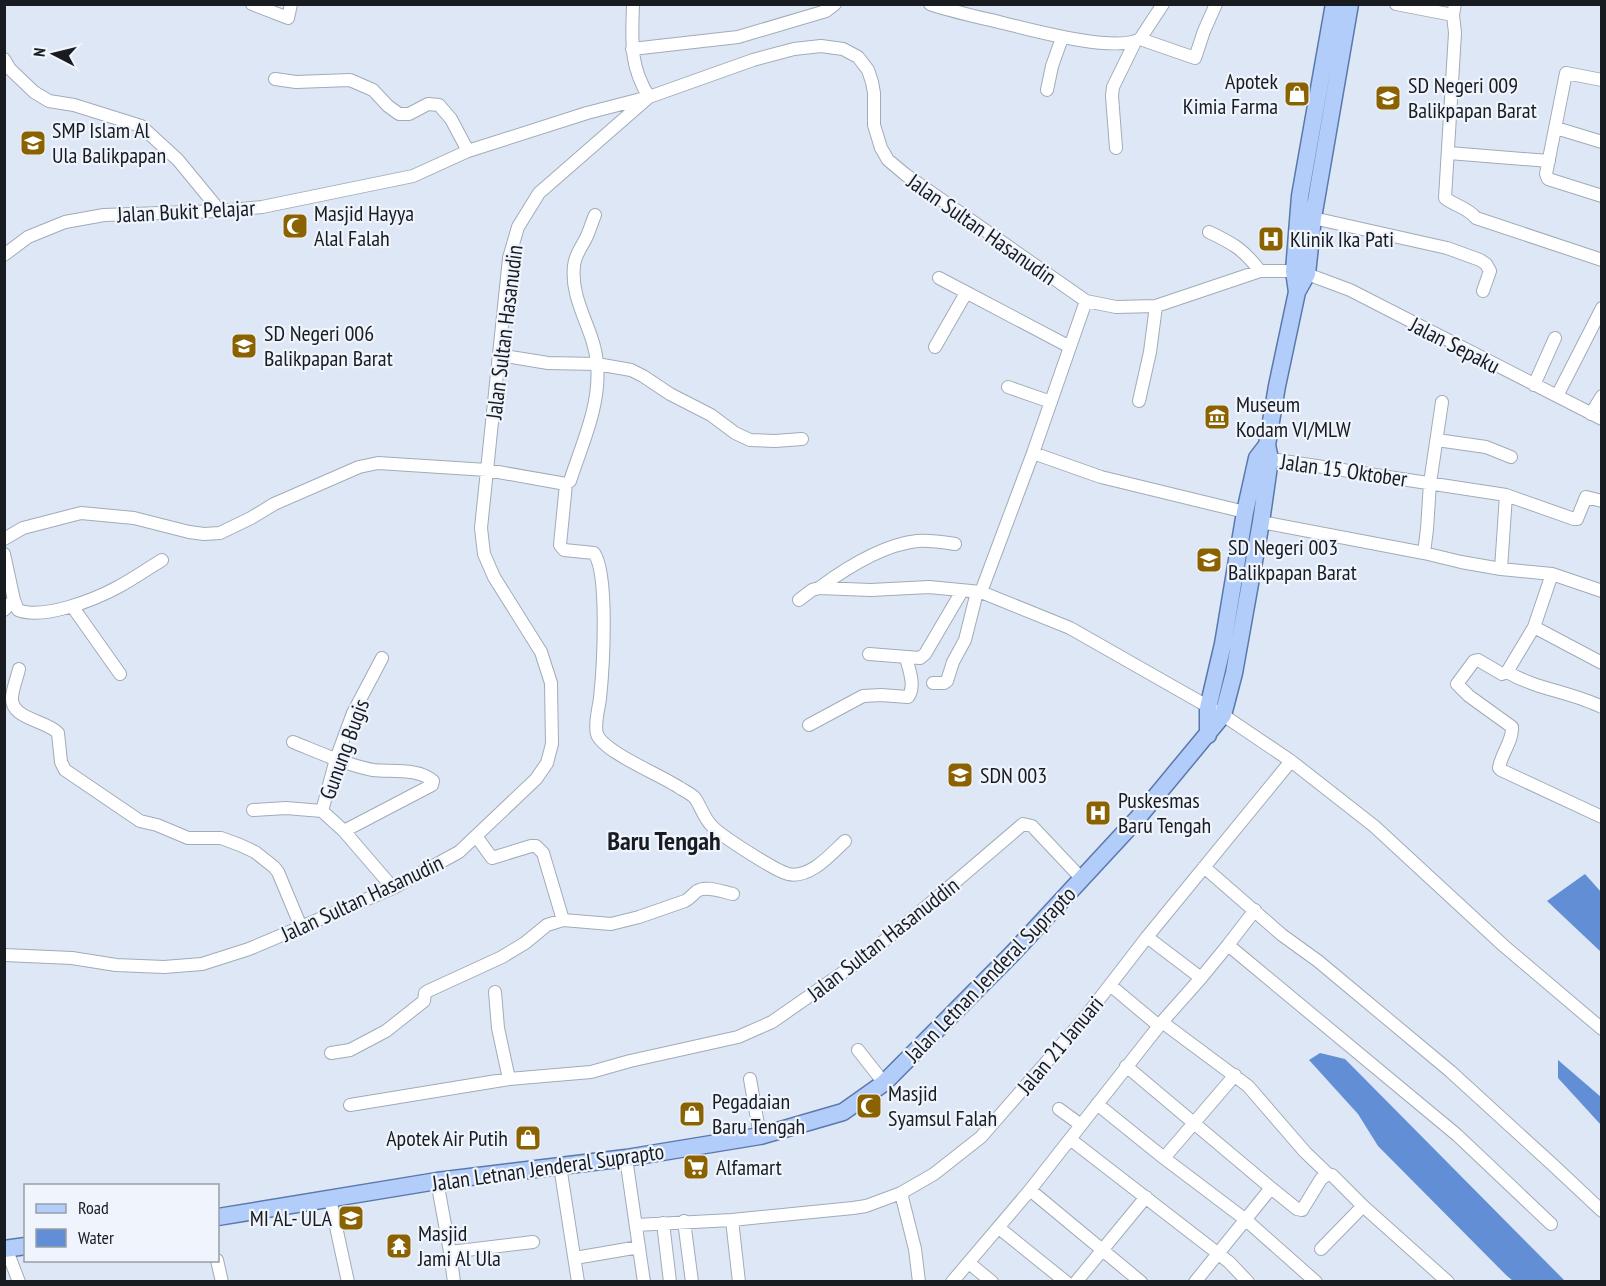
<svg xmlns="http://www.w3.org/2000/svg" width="1606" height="1286" viewBox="0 0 1606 1286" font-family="'PT Sans Narrow',sans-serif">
  <rect width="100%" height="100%" fill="#dee7f6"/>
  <path fill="#628ed6" d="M1585 874 1601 892V952L1547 901Z
    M1320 1053 1345 1059 1565 1281H1513L1506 1275 1378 1146 1358 1114 1309 1060Z
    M1558 1060 1601 1097V1125L1558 1078Z"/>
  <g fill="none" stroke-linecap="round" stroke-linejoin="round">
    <g stroke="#a2abb8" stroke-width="14">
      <path id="minor" d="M252 4 288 18 291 4
        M633 4C632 41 629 65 649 97
        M930 4C954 12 978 17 1003 23 1032 30 1115 53 1140 39L1163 4
        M1396 4 1453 15
        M1455 4 1453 15 1455 33 1445 198C1455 206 1467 207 1476 218L1602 260
        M1140 39 1195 58 1204 31 1216 4
        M632 49 738 37 826 11 835 4
        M4 59 10 69 34 92 49 101 74 105 141 126 178 160 220 211
        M275 79 296 82 350 80 373 90 388 106 399 114H409L428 104 439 105 451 119 468 151
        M1602 80 1566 73 1546 174 1548 179 1602 196
        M1047 90 1052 66 1062 38
        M1556 128 1602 142
        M1116 148 1112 96 1113 87 1135 42
        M1449 153 1549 161
        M1313 218 1447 248 1480 260 1486 264 1490 271 1483 291
        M1209 232C1234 244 1243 249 1260 271
        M4 255 28 237 65 222 104 215 220 211 262 207 413 176 468 151 587 113 645 98
        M939 278 1070 347
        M1086 301 1033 453 981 592 1070 628 1223 715 1291 761 1374 826 1504 946 1602 1029
        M935 347 966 293
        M499 355 548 363 597 364 631 370 643 376 670 394 711 415 735 433 750 440 775 441 802 439
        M1534 385 1555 338
        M1008 387 1051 402
        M1557 396 1602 308
        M1139 401 1150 352 1156 306
        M1442 402 1430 483 1427 529 1424 553 1461 562 1501 569 1552 574 1602 591
        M1591 414 1602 396
        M1437 440 1486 447 1511 457
        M1033 453 1101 477 1245 512
        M1264 458 1506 495 1574 519H1577L1586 497 1602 501
        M566 484 560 545 564 550 594 553C609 574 603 670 600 698 599 708 594 723 597 734 603 752 663 776 680 788 685 791 691 794 695 798 700 805 704 818 711 825 719 835 776 871 788 874 810 879 831 854 845 841
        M1261 522 1424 553
        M4 539 23 528 81 513 134 518 189 532 204 534 220 533 251 518 274 504 359 467 378 463 487 470 566 484 570 481C582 444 601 404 597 364 595 330 570 302 574 266 575 254 582 247 587 236 590 229 592 222 595 215
        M4 554 14 600 4 610
        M1501 569 1506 495
        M1552 574 1534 627 1507 672 1502 674 1478 660 1474 661 1457 684 1469 696 1512 727C1513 741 1501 754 1499 768L1501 770 1602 817
        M819 588C846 568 882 545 917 541 929 540 942 542 955 544
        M14 600 18 610C43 620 94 600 118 587 133 579 147 569 162 560
        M799 600 812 590 819 588 871 590 929 587 981 592
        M72 606 120 674
        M1534 627 1602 663
        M869 654 920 658 925 654 962 591
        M382 658 353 713 336 759 322 811 344 831 393 888
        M19 669C17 678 13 687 12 697 10 719 46 720 58 733L61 762 65 770 140 821 157 825 188 838H221L240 845 255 852 274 867 278 872 301 927
        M1507 672C1536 689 1571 692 1602 707
        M933 683H944L947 681 953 662 965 640 977 592
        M809 725 863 696 881 695 908 697C916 687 909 669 906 658
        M293 742C318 752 346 765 373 770 391 772 419 768 433 781L432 785 344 831
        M253 810 286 808 322 811
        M476 836 492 858 531 846H536L543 853 563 920
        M1204 867 1282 935 1318 961 1450 1071 1553 1165 1602 1211
        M1255 910 1228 945 1457 1135 1551 1224
        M1147 937 1201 978 1162 1022 1248 1086 1305 1152 1328 1174
        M4 955 72 958 116 965 164 967 202 964 249 949 393 888 459 852 536 779 547 763 552 744 551 683 541 652 494 577 484 554 481 528 509 258 518 227 539 193 649 97 753 60 794 49 821 46 843 49 858 57 868 70 872 82 874 93V125L881 148 888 160 906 175 1086 301 1116 307 1156 306 1260 271H1294L1307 274 1350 290 1602 419
        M1201 978 1228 945
        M1110 985 1159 1026
        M495 992 498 1028 509 1079
        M858 1050 884 1083
        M331 1053 350 1050 386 1031 424 1001 425 993 428 991 502 957 525 943 547 925 563 920 611 924 639 917 685 901C691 898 693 894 697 891 706 885 723 892 733 894
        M1126 1066 1271 1188
        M1235 1075 1164 1158 1246 1220 1316 1282
        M750 1079 760 1136
        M1097 1104 1164 1158
        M350 1105 509 1079 591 1072 630 1061 738 1037 772 1022 851 967 913 918 1023 824 1032 826 1082 879
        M1059 1109 1081 1125
        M1070 1139 1162 1022
        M626 1158 644 1282
        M560 1166 578 1282
        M437 1181 450 1252 454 1282
        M1030 1190 1141 1282
        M901 1193 915 1249 919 1282
        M330 1199 348 1282
        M732 1220 739 1282
        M684 1221 692 1282
        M663 1223 670 1282
        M636 1225 732 1220 853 1208 866 1206 901 1193 934 1174 981 1137 1083 1020 1147 937 1291 761
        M999 1228 1066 1282
        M6 1248 19 1282
        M1321 1249 1363 1206
        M450 1252 533 1242
        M575 1258 639 1247
        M217 1260 222 1282
        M969 1263 992 1282
        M952 1282 1030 1190 1070 1139 1229 1262 1248 1282
        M1076 1282 1146 1197
        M1195 1282 1271 1188 1297 1209 1302 1210 1321 1179 1328 1174 1332 1175 1363 1206 1448 1282"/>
    </g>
    <g stroke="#5a79ab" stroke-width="19">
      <path id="major" d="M1297 292 1294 271 1300 196 1334 4
        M1208 735V708L1223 644 1245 512 1257 458 1267 445
        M218 1217 437 1181 626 1158 760 1136 843 1112 884 1083 1012 954 1137 819 1223 715 1234 673 1261 522 1270 459 1267 445 1277 386 1297 292 1307 274 1313 218 1350 4
        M4 1249 26 1246"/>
    </g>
    <use href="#minor" stroke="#fff" stroke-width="12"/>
    <use href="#major" stroke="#b2cdf9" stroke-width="16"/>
  </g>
  <defs>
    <g id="shop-square" transform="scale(1.35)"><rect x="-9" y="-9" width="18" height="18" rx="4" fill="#8a6201" stroke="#eff4fd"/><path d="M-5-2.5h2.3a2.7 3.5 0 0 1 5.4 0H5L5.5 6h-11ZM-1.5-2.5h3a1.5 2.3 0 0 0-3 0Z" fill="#fff"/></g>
    <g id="school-square" transform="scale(1.35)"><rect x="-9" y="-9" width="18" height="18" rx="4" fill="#8a6201" stroke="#eff4fd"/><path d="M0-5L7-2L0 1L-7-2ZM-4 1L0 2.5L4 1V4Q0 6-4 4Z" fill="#fff"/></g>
    <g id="mosque-square" transform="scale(1.35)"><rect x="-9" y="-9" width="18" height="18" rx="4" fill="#8a6201" stroke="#eff4fd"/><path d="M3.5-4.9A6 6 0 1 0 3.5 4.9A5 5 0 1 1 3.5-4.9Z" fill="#fff"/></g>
    <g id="hospital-square" transform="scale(1.35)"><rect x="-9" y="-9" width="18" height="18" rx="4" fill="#8a6201" stroke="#eff4fd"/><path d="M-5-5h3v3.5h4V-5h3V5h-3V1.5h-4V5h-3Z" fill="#fff"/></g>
    <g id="museum-square" transform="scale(1.35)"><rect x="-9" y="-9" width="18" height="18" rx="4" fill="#8a6201" stroke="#eff4fd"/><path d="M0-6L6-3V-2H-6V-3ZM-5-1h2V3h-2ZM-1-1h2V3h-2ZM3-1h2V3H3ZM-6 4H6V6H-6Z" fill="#fff"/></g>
    <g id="supermarket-square" transform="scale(1.35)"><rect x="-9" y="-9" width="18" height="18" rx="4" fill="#8a6201" stroke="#eff4fd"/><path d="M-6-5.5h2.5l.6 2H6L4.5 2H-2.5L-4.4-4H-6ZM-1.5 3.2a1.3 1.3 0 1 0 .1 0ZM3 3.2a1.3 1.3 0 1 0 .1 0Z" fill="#fff"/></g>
    <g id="temple-square" transform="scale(1.35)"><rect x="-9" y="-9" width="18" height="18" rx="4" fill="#8a6201" stroke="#eff4fd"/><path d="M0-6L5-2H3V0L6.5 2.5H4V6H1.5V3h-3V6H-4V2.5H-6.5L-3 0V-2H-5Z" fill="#fff"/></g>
  </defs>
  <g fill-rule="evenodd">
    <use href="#shop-square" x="1297" y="94"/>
    <use href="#school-square" x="1388" y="98"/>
    <use href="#school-square" x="33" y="143"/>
    <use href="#mosque-square" x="295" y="226"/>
    <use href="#hospital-square" x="1271" y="239"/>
    <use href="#school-square" x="244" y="346"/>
    <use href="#museum-square" x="1217" y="417"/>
    <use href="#school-square" x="1209" y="560"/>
    <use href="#school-square" x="960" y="775"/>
    <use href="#hospital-square" x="1098" y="813"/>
    <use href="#mosque-square" x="869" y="1106"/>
    <use href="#shop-square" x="692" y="1114"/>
    <use href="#shop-square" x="528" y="1138"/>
    <use href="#supermarket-square" x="696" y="1167"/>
    <use href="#school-square" x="351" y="1218"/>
    <use href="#temple-square" x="399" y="1246"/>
  </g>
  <g text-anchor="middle" stroke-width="4.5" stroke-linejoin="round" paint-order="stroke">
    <g font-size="22" fill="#181c21" stroke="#eff4fd" text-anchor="start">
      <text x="1278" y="89" text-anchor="end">Apotek<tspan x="1278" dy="25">Kimia Farma</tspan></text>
      <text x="1408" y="93">SD Negeri 009<tspan x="1408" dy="25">Balikpapan Barat</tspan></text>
      <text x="52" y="138">SMP Islam Al<tspan x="52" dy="25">Ula Balikpapan</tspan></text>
      <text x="314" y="221">Masjid Hayya<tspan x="314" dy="25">Alal Falah</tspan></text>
      <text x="1290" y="247">Klinik Ika Pati</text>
      <text x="264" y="341">SD Negeri 006<tspan x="264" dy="25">Balikpapan Barat</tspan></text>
      <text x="1236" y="412">Museum<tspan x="1236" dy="25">Kodam VI/MLW</tspan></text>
      <text x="1228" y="555">SD Negeri 003<tspan x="1228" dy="25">Balikpapan Barat</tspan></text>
      <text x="980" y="783">SDN 003</text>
      <text x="1118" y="808">Puskesmas<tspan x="1118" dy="25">Baru Tengah</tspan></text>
      <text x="888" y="1101">Masjid<tspan x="888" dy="25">Syamsul Falah</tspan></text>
      <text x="712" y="1109">Pegadaian<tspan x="712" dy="25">Baru Tengah</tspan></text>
      <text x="508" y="1146" text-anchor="end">Apotek Air Putih</text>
      <text x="716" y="1175">Alfamart</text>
      <text x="332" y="1226" text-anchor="end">MI AL- ULA</text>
      <text x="418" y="1241">Masjid<tspan x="418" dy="25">Jami Al Ula</tspan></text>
    </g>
    <g font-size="22" fill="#181c21" stroke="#eff4fd">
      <text transform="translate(186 211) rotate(-3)" y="8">Jalan Bukit Pelajar</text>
      <text transform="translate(982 229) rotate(35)" y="8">Jalan Sultan Hasanudin</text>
      <text transform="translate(504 332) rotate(-83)" y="8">Jalan Sultan Hasanudin</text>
      <text transform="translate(1455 345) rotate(27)" y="8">Jalan Sepaku</text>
      <text transform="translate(1344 470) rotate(8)" y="8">Jalan 15 Oktober</text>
      <text transform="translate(344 749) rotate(-70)" y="8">Gunung Bugis</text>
      <text transform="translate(362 898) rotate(-25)" y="8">Jalan Sultan Hasanudin</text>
      <text transform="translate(883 939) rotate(-38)" y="8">Jalan Sultan Hasanuddin</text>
      <text transform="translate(990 974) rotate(-46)" y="8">Jalan Letnan Jenderal Suprapto</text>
      <text transform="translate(1060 1045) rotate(-50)" y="8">Jalan 21 Januari</text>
      <text transform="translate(548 1167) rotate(-8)" y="8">Jalan Letnan Jenderal Suprapto</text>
    </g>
    <g font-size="26" font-weight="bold" fill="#181c21" stroke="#eff4fd">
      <text x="664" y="850">Baru Tengah</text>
    </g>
  </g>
  <rect width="1606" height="1286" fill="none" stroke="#181c21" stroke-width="12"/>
  <rect x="24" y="1184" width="195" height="78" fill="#eff4fd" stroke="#999ea5" stroke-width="1.5"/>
  <rect x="36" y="1204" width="30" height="9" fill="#b2cdf9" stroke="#999ea5" stroke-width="1.5"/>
  <text x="78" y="1214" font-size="18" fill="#181c21">Road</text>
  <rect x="36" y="1229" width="30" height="18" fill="#628ed6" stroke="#999ea5" stroke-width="1.5"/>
  <text x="78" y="1244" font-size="18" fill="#181c21">Water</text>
  <g transform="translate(54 54) rotate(277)" stroke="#eff4fd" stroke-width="4.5" paint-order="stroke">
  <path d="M0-4.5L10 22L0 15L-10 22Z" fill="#181c21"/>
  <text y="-9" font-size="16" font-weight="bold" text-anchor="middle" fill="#181c21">N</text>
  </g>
</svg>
